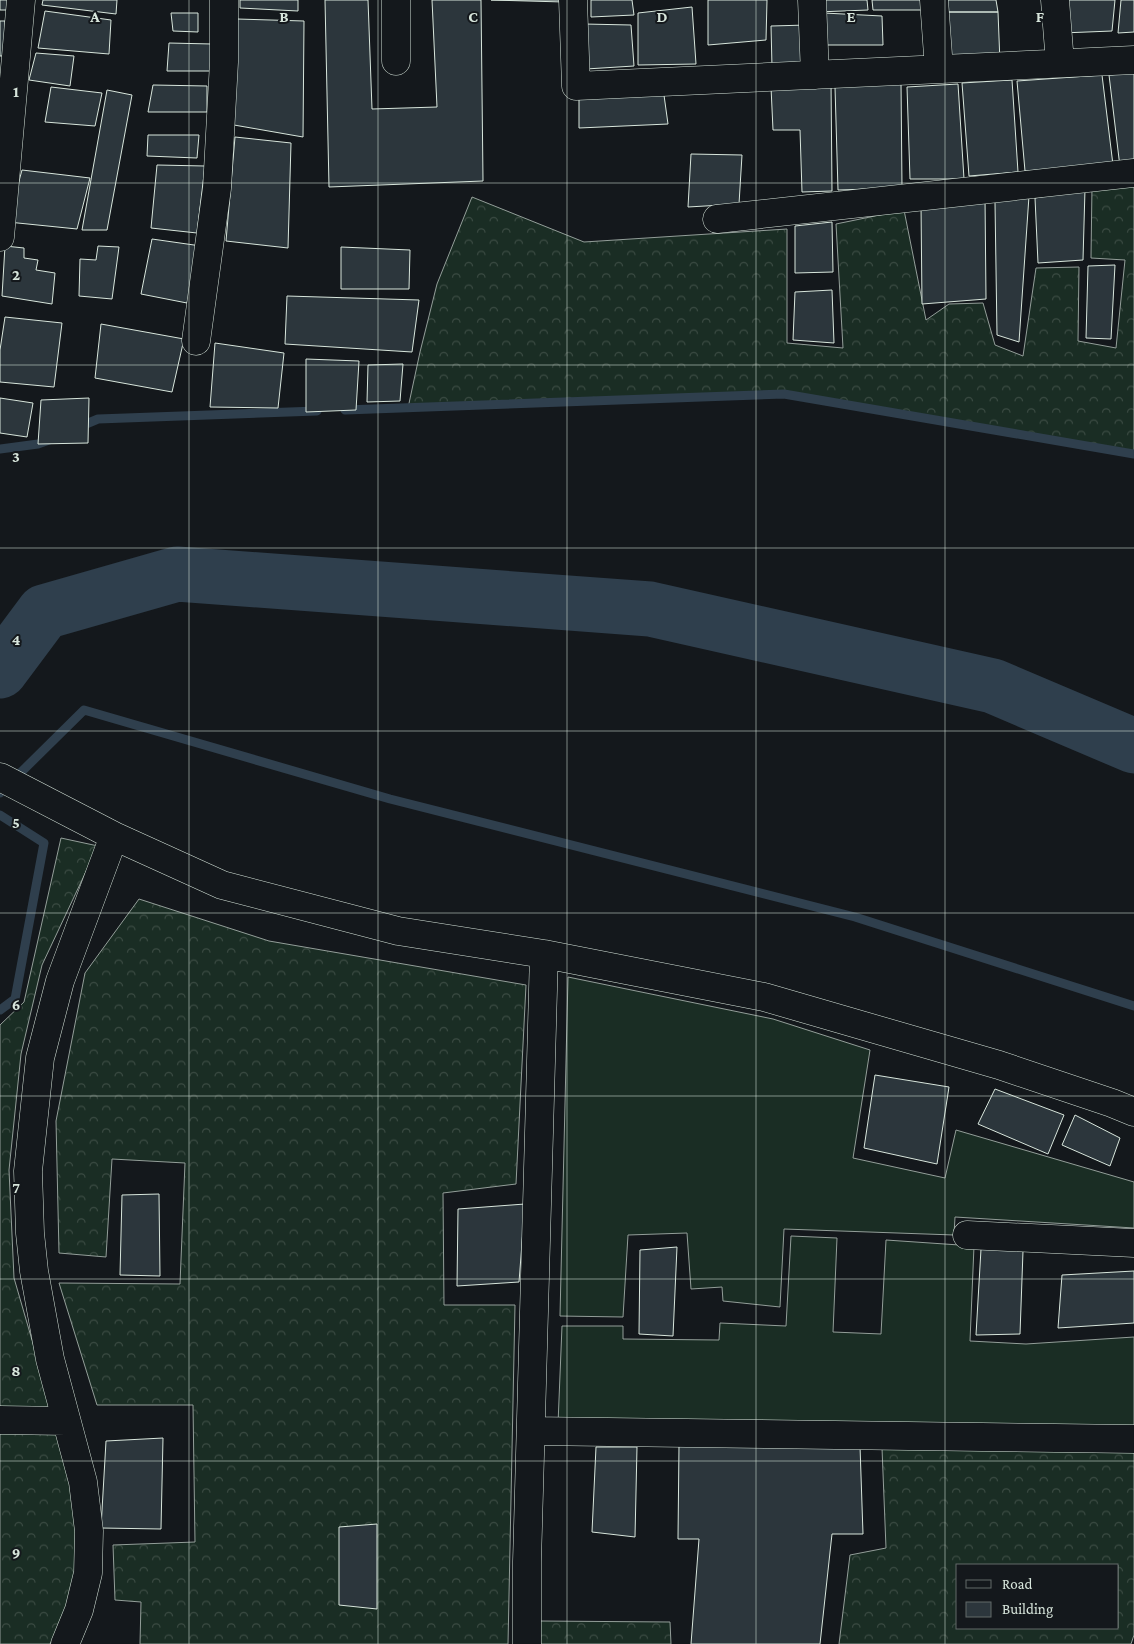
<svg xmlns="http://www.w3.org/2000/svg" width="1134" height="1644" viewBox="0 0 1134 1644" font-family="'Crimson Pro',serif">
  <defs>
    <pattern id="forest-crowns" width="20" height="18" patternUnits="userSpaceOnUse" patternTransform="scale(1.25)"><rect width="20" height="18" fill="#1a2d24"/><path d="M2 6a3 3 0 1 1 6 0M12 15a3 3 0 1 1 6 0" fill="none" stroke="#3b4b43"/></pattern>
  </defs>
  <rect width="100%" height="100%" fill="#14181c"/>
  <path fill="#1a2d24" stroke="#939e99" d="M568 977 773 1019 870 1050 853 1158 945 1178 956 1130 1134 1182V1228L955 1217 954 1235 784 1229 780 1307 723 1301 722 1287 691 1289 687 1233 628 1235 623 1317 560 1316Z
    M791 1236 837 1238 833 1332 881 1334 886 1240 974 1246 970 1341 1026 1344 1134 1337V1434L558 1424 562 1326H623V1339L719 1340 720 1323 786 1326Z"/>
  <path fill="url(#forest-crowns)" stroke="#939e99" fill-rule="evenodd" d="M1134 182V454L784 394 408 408 420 352 437 284 472 197 584 242 787 229V343L843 348 836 224 904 210 926 320 949 304 983 303 995 345 1023 356 1036 268 1079 267 1078 341 1116 348 1125 260 1091 258 1092 186Z
    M61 838 98 846 42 965 21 1054 9 1170 14 1278 52 1409H0V1025L24 1002Z
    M139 899 269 941 526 985 516 1184 443 1193 444 1305H515L508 1644H140L141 1602 115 1600 113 1545 195 1542 193 1405H97L59 1283 180 1284 185 1163 112 1159 106 1257 59 1253 56 1121 85 973Z
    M57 1430 71 1468 79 1567 62 1622 50 1644H0V1431Z
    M882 1448 1134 1449V1635L1131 1644H839L850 1555 886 1548ZM958 1565H1118V1628H958Z
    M539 1621 670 1622 671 1644H540Z"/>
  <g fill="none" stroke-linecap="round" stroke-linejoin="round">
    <path stroke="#2f3f4d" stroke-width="9" d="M345 410 784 394 1134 454
      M79 427 98 419 317 411
      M0 449 38 444 49 440
      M0 793 84 710 390 799 855 917 1134 1006
      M0 815 44 843 15 999 0 1010"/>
    <path stroke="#2f3f4d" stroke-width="55" d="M0 671 44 612 177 574 650 609 993 686 1134 746"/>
  </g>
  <path fill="#2c363c" stroke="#d8e6dc" d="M0 0H11L10 10H0Z
    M43 0H117L116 14 42 5Z
    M240 0H298V11L240 8Z
    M325 0H368L372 109 437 107 432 0H481L483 181 329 187Z
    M491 0H564V2Z
    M591 0H632L634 15 591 17Z
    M708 0H767L766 40 708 45Z
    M817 0H867L868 10 817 12Z
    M872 0H924L925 10H873Z
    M940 0H996L998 12H941Z
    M1061 0H1115L1112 31 1062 33Z
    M1121 0H1134V32L1118 33Z
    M692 7 696 64 638 65V13Z
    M45 11 111 20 109 54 38 48Z
    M941 12H998L1000 63H943Z
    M171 13H198V32L173 31Z
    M824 13 882 16 883 45H823Z
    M237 19 304 21 303 137 234 125Z
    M0 21H5V56H0Z
    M584 24 631 25 634 66 586 69Z
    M807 25 808 67H772L771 26Z
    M169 43 212 44 211 71H167Z
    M36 53 74 56 70 86 29 80Z
    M1134 73V165L1120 167 1109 75Z
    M1102 75 1113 165 1025 171 1017 81Z
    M1012 80 1018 172 969 176 962 83Z
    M831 81 832 191 802 192 800 130H773L771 87Z
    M901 82 902 188 838 190 835 87Z
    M958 84 964 179H910L907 87Z
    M153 85 207 86V112H148Z
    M51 87 102 93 95 126 45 122Z
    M663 88 668 124 579 128V93Z
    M107 90 132 95 107 230H82Z
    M148 135H199L197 158 147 156Z
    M235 137 291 143 288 248 226 241Z
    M691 154 742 155 739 204 688 207Z
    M157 165 205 166 197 233 151 228Z
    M22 170 90 178 77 229 8 222Z
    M1085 189 1083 260 1038 263 1035 198Z
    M1029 196 1019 342 997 335 995 202Z
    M985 197 986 299 922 304 921 204Z
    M832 222 833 272 795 273V226Z
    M152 239 201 246 187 303 141 294Z
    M5 246 24 248V258L38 260 36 270 55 273 52 304 2 296Z
    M98 246 119 247 112 299 79 296 80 259 96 260Z
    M341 247 410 250 409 289H341Z
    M1115 265 1111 339 1086 338 1088 266Z
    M832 290 834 343 793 340 795 292Z
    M287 296 419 300 412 352 285 344Z
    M5 317 62 323 54 387 0 382V350Z
    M101 324 184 339 172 392 95 378Z
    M215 343 284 353 278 408 210 407Z
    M306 359 359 361 356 410 306 412Z
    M403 364 400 401 367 402 368 365Z
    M0 398 33 403 27 437 0 433Z
    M89 398 88 443 38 444 41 400Z
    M875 1075 949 1087 937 1164 864 1148Z
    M995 1089 1064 1115 1048 1154 978 1124Z
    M1075 1115 1120 1138 1110 1166 1062 1145Z
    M159 1194 160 1276 120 1275 122 1195Z
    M525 1204 519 1282 457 1286 458 1209Z
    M677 1247 673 1336 639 1334 640 1250Z
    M981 1249 1023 1251 1020 1334 976 1335Z
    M1134 1271V1323L1058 1328 1062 1275Z
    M163 1438 161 1529 101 1528 106 1441Z
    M679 1445 860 1446 863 1534H832L820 1644H691L699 1539H678Z
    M596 1447H637L635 1537 592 1532Z
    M377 1524V1609L339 1605V1527Z"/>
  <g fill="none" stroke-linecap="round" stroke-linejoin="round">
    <g stroke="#d8e6dc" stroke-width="29">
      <path id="minor" d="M396 0V61
        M573 0 576 86 1134 60
        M812 0 815 75
        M934 0 939 69
        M1055 0 1060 63
        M717 219 1134 173
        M0 237 21 0
        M196 341 217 188 224 62V0
        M0 777 114 836 222 885 398 931 544 954 764 997 999 1065 1112 1103 1134 1112
        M967 1235 1134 1243
        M0 1420 66 1421
        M531 1431 1134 1439
        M65 1644 79 1610 88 1573 89 1531 83 1482 50 1359 34 1271 30 1233 28 1171 40 1058 60 981 114 836
        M527 1644V1562L544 954"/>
    </g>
    <use href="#minor" stroke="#14181c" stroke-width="28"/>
  </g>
  <path fill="none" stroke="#d8e6dc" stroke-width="1" stroke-opacity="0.55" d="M189 0V1644M378 0V1644M567 0V1644M756 0V1644M945 0V1644M0 183H1134M0 365H1134M0 548H1134M0 731H1134M0 913H1134M0 1096H1134M0 1279H1134M0 1461H1134"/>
  <g font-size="16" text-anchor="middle" font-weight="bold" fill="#d8e6dc" stroke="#14181c" stroke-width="4" stroke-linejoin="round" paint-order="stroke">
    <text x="95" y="22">A</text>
    <text x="284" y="22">B</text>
    <text x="473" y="22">C</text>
    <text x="662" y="22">D</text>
    <text x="851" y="22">E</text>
    <text x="1040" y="22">F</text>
    <text x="16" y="97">1</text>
    <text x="16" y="280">2</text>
    <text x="16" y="462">3</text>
    <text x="16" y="645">4</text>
    <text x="16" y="828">5</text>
    <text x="16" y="1010">6</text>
    <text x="16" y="1193">7</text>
    <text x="16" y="1376">8</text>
    <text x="16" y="1558">9</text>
  </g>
  <rect x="956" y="1564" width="162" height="65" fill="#14181c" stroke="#626a69"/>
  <rect x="966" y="1580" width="25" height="8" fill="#14181c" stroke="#626a69"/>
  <text x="1002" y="1589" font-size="15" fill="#d8e6dc">Road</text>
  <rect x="966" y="1602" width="25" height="15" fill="#2c363c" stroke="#626a69"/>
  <text x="1002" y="1614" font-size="15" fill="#d8e6dc">Building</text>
</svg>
